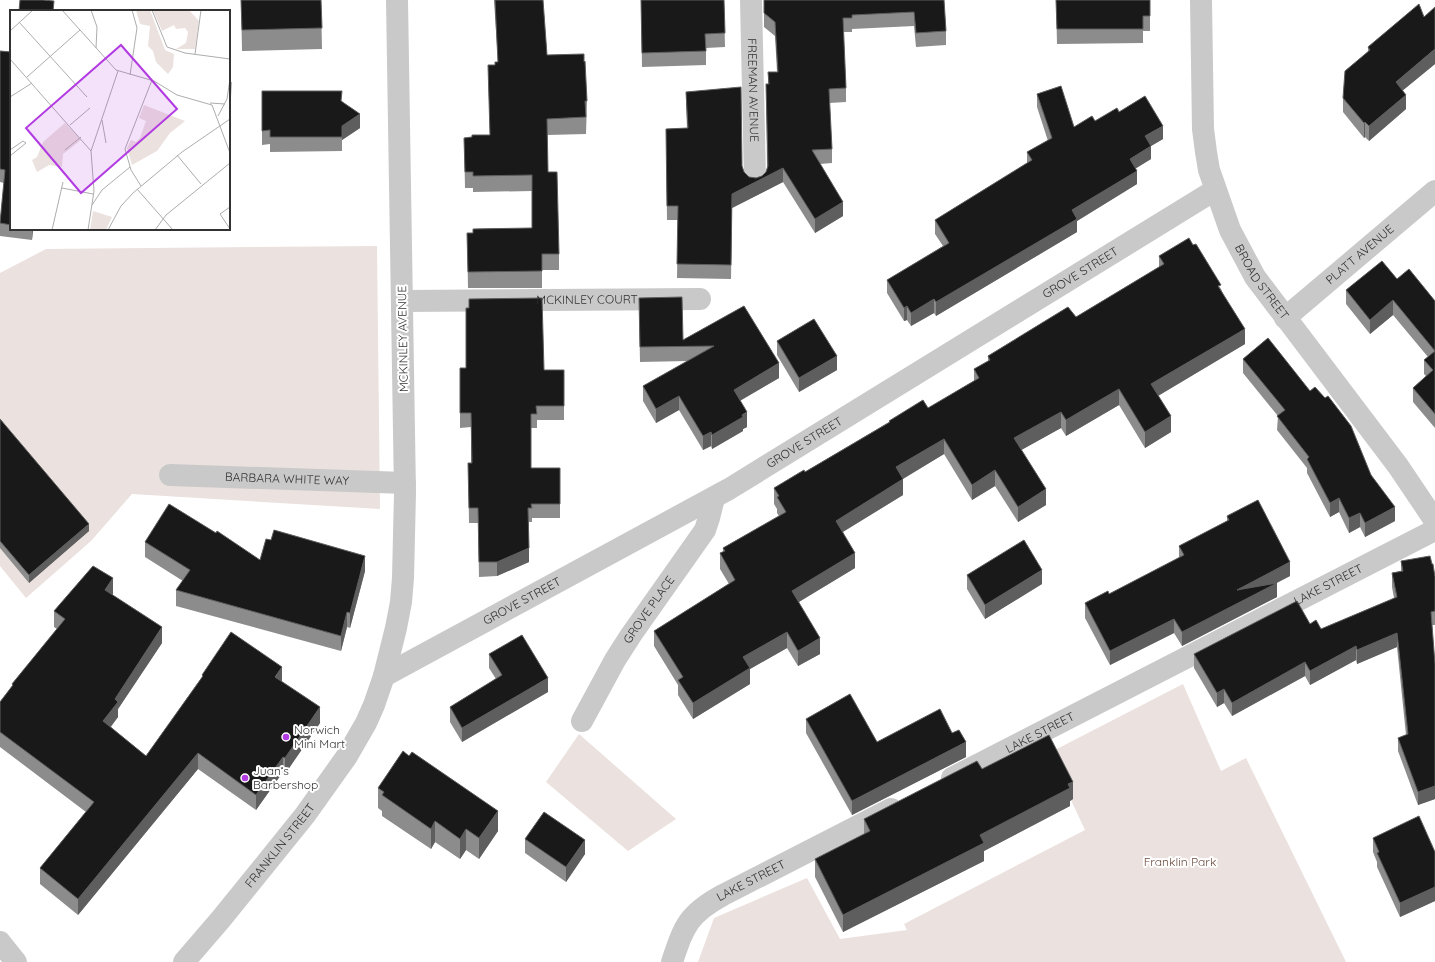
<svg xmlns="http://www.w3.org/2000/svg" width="1435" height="962" viewBox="0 0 1435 962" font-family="Quicksand,sans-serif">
  <rect width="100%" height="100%" fill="#fff"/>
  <path fill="#ebe1de" d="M377 246 380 509 132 494 91 541 26 598 0 566V273L46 249Z
    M1183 684 1221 771 1246 758 1346 962H698L714 918 807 878 840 939 907 930 904 924 1085 830 1049 753Z
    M579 734 676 819 628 851 546 782Z"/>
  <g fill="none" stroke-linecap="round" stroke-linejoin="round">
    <g stroke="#c9c9c9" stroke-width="22">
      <path id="s1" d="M751 0 755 180"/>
      <path id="s2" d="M1201 0 1203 129 1206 152 1209 170 1230 230 1255 277 1398 466 1435 521"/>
      <path id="s3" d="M402 301 700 299"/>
      <path id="s4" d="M1285 318 1435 191"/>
      <path id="s5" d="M170 475 405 483"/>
      <path id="s6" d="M384 676 729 489 1215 190"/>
      <path id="s7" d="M582 721 615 660 631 635 705 530 709 518 714 498"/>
      <path id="s8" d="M952 778 1435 530"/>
      <path d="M0 942 16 962"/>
      <path id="s9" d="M184 962 221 919 305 815 347 756 366 723 374 705 384 676 396 628 401 602 403 578 405 493 397 0"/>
      <path id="s10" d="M672 962C684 926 688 914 723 895L891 809"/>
    </g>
  </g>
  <path fill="#8c8c8c" d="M241 0H321L322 49 242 51Z
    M494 0H543L547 55 584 62 587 101 586 134 547 135 548 172 559 254V270H542V288H468L467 233H473V229L532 228V191L473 192V188H465L464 138 472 137 490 135 488 65H495L498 62Z
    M641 0H724L725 47 706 48V65L642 67Z
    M764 0H944L946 31V45L916 47 914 26 852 29V32H843L846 88V102L829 103 832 149V163L820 164 843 216 815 233 783 182 732 208 731 279 677 278 678 220H667L666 129 687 128 686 106V92L742 166 744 172 749 177 756 178 762 176 766 172 767 167 766 84H768V72H777L775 36 764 27Z
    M1056 0H1150V31H1143V43L1057 44Z
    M1368 47 1435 64 1403 90 1406 109 1369 141 1365 137 1364 138 1343 112V98L1368 52Z
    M0 51 11 52V229H33L32 240 0 236V223L4 183 0 182Z
    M229 82H231L230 119H229Z
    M262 91 342 101 360 128 342 140V151L270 152V144L262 145Z
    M1037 94 1074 127 1095 121 1119 112 1163 139 1151 146V159L1136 168 1137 184 1077 221V232L936 316 934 313 911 326 907 320 904 321 887 293V280L943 246 935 234V220L1027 163V152L1048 141 1037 107Z
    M1193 245 1221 289 1245 344 1158 396 1171 432 1145 448 1119 405 1066 436 1061 428 1021 450 1046 505 1018 522 995 486 972 500 944 454 903 479V495L843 532 855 568 799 602 820 654 798 666 787 648 750 669V684L693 719 678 695V685L654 646V631L729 584 720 569V553L723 552V548L779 516 777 513V509L774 504V488L805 472 889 422V421L928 408 974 381V369L988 361V356L1076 317 1159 267V256Z
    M1397 279 1435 301V428L1413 402V388L1426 376 1424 374V360L1428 357 1393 315 1370 334 1346 304V290Z
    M744 306 779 378 740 401 747 427 743 429V431L712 449 711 446 703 450 679 410 656 423 643 401V386L688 361 640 362 639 312 683 340Z
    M777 341 837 370 799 392 777 355Z
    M1243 359 1371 475 1395 521 1365 537 1360 527 1349 533 1339 512 1330 517 1307 473V468L1277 430 1278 416 1243 373Z
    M460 368 544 370H564V420H537V428H531V468H560V518H532V522H529V562L497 576 479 577 478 523H469L468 463H471V427L460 428Z
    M0 419 89 531 29 583 0 548Z
    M1227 516 1290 576 1277 583V597L1182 646 1174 633 1110 665 1085 618V603L1109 594 1179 558V546L1227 521Z
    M145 542 260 560 365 571 350 628 347 627 341 651 176 606V590L183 581 145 557Z
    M1401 561 1432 564 1435 577V625H1432L1435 664V799L1418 805 1398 751V738L1406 735 1397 647 1357 664 1356 660 1310 685 1305 676 1232 716 1224 703 1217 707 1194 668V654L1310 624 1321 629 1394 598 1392 587V573L1401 571Z
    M967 575 1042 584 985 619 967 589Z
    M113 594 112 595 162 643 118 709V717L111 727 146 756 202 677V675L282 682 320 723 285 774 283 772 256 810 198 769 78 915 40 884V868L86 812 0 747V702L12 686V684L57 629 54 627V611Z
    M489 654 548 692 462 742 450 722V707L496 679 489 668Z
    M806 719 877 742 952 733 966 757 852 815 806 733Z
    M378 788 498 831 479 859 466 850 460 859 435 842 431 849 382 816V811L378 808Z
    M1073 799 1070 801V806L984 851V861L843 932 815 877V859L864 834V819Z
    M1373 838 1435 852V901L1400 917 1377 867V862L1373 852Z
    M525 839 585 854 566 882 525 853Z"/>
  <path fill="#5e5e5e" d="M1435 49V64L1396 96V82Z
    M1406 95V109L1369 141V126Z
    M360 114V128L342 140V126Z
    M1365 122V137L1364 138V123Z
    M1163 126V139L1151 146V159L1130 172V159L1145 136Z
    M783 168V182L732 208 731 279 732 194Z
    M1137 171V184L1077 221V232L936 316V302L1072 210Z
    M843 202V216L815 233V219Z
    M32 229H33L32 240Z
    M934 299V313L911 326V313Z
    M1393 300V315L1370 334V320Z
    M907 306V320L904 321V308Z
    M1245 329V344L1151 400V384Z
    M837 356V370L799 392V378Z
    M779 363V378L734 404V390Z
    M1119 389V405L1066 436V420Z
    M679 396V410L656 423V409Z
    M747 412V427L743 429V431L712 449V435Z
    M1061 412V428L1014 454V438Z
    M1171 416V432L1145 448V432Z
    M711 432V446L703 450V436Z
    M944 439V454L896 483V467Z
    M995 470V486L972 500V485Z
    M903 479V495L836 536V521Z
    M1046 489V505L1018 522V507Z
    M1339 498V512L1330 517V503Z
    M1395 507V521L1365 537V523Z
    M1360 513V527L1349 533V518Z
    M89 524V531L29 583V575Z
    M529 548V562L497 576V562Z
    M855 553V568L792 606V591Z
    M365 556V571L350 628V613Z
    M1290 562V576L1274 584 1277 583V597L1182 646V632L1237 590Z
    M1042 570V584L985 619V605Z
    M113 578V594L105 606V590Z
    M347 612V627L341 651V636Z
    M1174 619V633L1110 665V651Z
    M162 627V643L118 709V717L103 736V721L115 699Z
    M787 632V648L750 669V684L693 719V703L743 657Z
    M1397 633V647L1357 664V650Z
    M820 638V654L798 666V651Z
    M1356 646V660L1310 685V671Z
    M1305 662V676L1232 716V703Z
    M282 667V682L275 677Z
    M548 678V692L462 742V728Z
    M1224 689V703L1217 707V693Z
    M320 707V723L285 774V758Z
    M966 742V757L852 815V801Z
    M198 753V769L78 915V899Z
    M283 757V772L256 810V795Z
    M1073 782V799L1070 801V806L984 851V861L843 932V915L1068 784Z
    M1435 786V799L1418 805V792Z
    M498 811V831L479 859V838Z
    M435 821V842L431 849V829Z
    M466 829V850L460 859V839Z
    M585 840V854L566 882V867Z
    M1435 887V901L1400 917V903Z"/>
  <path fill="#191919" stroke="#5e5e5e" d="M20 0H43L54 1 53 11H19Z
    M241 0H321L322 28 242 30Z
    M495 0H543L547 55 584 54V62L585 61 587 101H585L586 117 547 119 548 172H557L559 254H542V271L468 272 467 233H473V229L532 228V175L473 176V172H465L464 138 472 137V135H490L488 65H495V62H498Z
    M641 0H724L725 33 705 34 706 51 642 53Z
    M764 0H944L946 31 916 33 914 12 852 15V18H843L846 88 829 89 832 149 812 150 843 202 815 219 783 168 732 194 731 265 677 264 678 206H667L666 129 688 128 686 92 741 87 742 166 744 172 749 177 756 178 762 176 766 172 768 166 766 84H769L768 72H778L775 22 764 13Z
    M1056 0H1150V16H1143V29H1057Z
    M1419 4 1424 17 1435 7V49L1396 82 1406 95 1369 126 1365 122 1364 123 1343 98 1345 71 1370 50 1368 47Z
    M0 51 11 52V225L0 223 5 170 0 169Z
    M229 82H231L230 112H229Z
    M1061 86 1074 127 1092 116 1095 121 1117 108 1119 112 1145 96 1163 126 1145 136 1151 146 1130 159 1137 171 1072 210 1077 219 936 302 934 299 911 313 907 306 904 308 887 280 949 243 935 220 1032 160 1027 152 1052 138 1037 94Z
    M262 91H342L341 101 360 114 342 126V137H270V130L262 131Z
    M1189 238 1193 245 1196 244 1221 285 1218 286 1245 329 1151 384 1171 416 1145 432 1119 389 1066 420 1061 412 1014 438 1046 489 1018 507 995 470 972 485 944 439 896 467 903 479 836 521 855 553 792 591 820 638 798 651 787 632 743 657 750 668 693 703 678 680 683 677 654 631 735 580 720 553 725 551 723 548 786 512 777 497 779 496 774 488 804 470 805 472 890 422 889 421 923 400 928 408 979 378 974 369 990 360 988 356 1068 307 1076 317 1164 264 1159 256Z
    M1382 261 1397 279 1409 269 1435 301V414L1413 388 1433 370 1424 360 1435 351 1393 300 1370 320 1346 290Z
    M682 297 683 340 744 306 779 363 734 390 747 412 742 415 743 417 712 435 711 432 703 436 679 396 656 409 643 386 714 346 640 347 639 298Z
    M542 298 544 370H564V406H536L537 414H531V468H560V504H531L532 508H528L529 548 497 562H479L478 508H469L468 463H472L471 413H460V368H466V308H469V299Z
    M814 319 837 356 799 378 777 341Z
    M1268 338 1310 391 1315 387 1325 398 1328 396 1351 426 1371 475 1395 507 1365 523 1360 513 1349 518 1339 498 1330 503 1307 459 1309 457 1277 416 1285 410 1243 359Z
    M0 419 89 524 29 575 0 541Z
    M1258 500 1290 562 1237 590 1277 583 1182 632 1174 619 1110 651 1085 603 1108 591 1109 594 1184 555 1179 546 1229 520 1227 516Z
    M169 504 216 533 217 531 260 560 266 539 271 540 274 530 365 556 350 613 347 612 341 636 176 590 190 570 145 542Z
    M1024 540 1042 570 985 605 967 575Z
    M1430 556 1432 564H1433L1435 577V611L1431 612 1435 664V786L1418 792 1398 738 1408 734 1397 633 1357 650 1356 646 1310 671 1305 662 1232 703 1224 689 1217 693 1194 654 1297 601 1310 624 1316 620 1321 629 1397 597 1392 573 1403 571 1401 561Z
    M93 566 113 578 105 590 162 627 115 699 118 702 103 721 146 756 203 676 202 675 231 632 282 667 275 677 320 707 285 758 283 757 256 795 198 753 78 899 40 868 94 802 0 732V702L13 685 12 684 65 619 54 611Z
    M522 635 548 678 462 728 450 707 502 675 489 654Z
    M850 694 877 742 940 709 952 733 959 730 966 742 852 801 806 719Z
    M1049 735 1073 782 1068 784 1070 788 980 835 984 843 843 915 815 859 870 831 864 819 977 761 982 769Z
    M403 751 409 756 412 752 498 811 479 838 466 829 460 839 435 821 431 829 382 795 384 792 378 788Z
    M544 812 585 840 566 867 525 839Z
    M1419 816 1435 852V887L1400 903 1377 853 1379 852 1373 838Z"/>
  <g fill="#b23be2" stroke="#fff" stroke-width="1.5">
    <circle cx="286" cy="737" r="4"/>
    <circle cx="245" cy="778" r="4"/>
  </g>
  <g text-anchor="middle" stroke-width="4" stroke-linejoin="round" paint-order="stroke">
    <g font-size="12" fill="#323232" stroke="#fff">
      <text dy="4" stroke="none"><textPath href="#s1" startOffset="90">FREEMAN AVENUE</textPath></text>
      <text dy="4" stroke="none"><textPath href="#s4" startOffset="98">PLATT AVENUE</textPath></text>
      <text dy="4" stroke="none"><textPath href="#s6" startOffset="805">GROVE STREET</textPath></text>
      <text dy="4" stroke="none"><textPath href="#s2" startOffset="295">BROAD STREET</textPath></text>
      <text dy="4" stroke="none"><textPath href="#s3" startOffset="185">MCKINLEY COURT</textPath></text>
      <text transform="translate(403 339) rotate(-91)" y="4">MCKINLEY AVENUE</text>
      <text dy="4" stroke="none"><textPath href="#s6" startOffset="481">GROVE STREET</textPath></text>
      <text dy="4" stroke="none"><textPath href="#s5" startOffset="117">BARBARA WHITE WAY</textPath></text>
      <text dy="4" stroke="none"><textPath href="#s8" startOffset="423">LAKE STREET</textPath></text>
      <text dy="4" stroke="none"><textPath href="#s6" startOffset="157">GROVE STREET</textPath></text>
      <text dy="4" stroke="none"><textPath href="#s7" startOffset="130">GROVE PLACE</textPath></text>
      <text dy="4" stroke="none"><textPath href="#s8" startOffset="99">LAKE STREET</textPath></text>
      <text dy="4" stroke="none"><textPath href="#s9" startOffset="151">FRANKLIN STREET</textPath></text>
      <text dy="4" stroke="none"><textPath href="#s10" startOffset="119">LAKE STREET</textPath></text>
    </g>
    <g font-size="12" fill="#323232" stroke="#fff" text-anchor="start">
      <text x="294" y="734">Norwich<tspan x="294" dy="14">Mini Mart</tspan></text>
      <text x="253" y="775">Juan’s<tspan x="253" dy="14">Barbershop</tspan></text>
    </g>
    <g font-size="12" fill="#6d4e3f" stroke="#fff">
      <text x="1180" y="866">Franklin Park</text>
    </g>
  </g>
  <g transform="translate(10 10)">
    <rect width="220" height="220" fill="#fff"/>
    <path d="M126 0H140L155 40 164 44 163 57 158 64 146 52 143 41 138 36 140 16 130 14ZM143 0H179L189 11 185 39H166L176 33 178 22 175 18 166 19 164 15 152 21ZM134 95 175 111 160 123 147 141 122 155 117 138 121 130 126 132 130 128 136 111 129 108ZM55 113 71 130 53 144 52 157 39 155 27 162 22 150 27 147 33 132ZM83 201 102 207 96 220H80Z" fill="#ebe1de"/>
    <path fill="none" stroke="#adadad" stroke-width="1" d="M52 0 106 60 144 71 167 85 202 95 220 143M81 0 87 17 86 38M142 0 157 37 175 43 220 49M9 12 77 87M0 21 23 0M185 44 191 0M0 49 81 141 84 181 78 220M120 65 127 18 122 0M17 67 70 20M0 87 22 73M200 93 215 94M208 106 217 89 220 69M92 110 96 133M60 115 80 98M0 140 13 131 16 133 0 146M55 140 71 127M81 141 108 61M167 145 191 174M131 176 121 160 115 139 142 70M52 178 83 184M127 179 163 220M82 195 92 180 120 157M220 197 210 204 220 219M42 220 53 172M98 220 111 196 123 183 172 142 220 109M145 220 156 205 220 153"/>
    <path fill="#b23be2" fill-opacity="0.15" stroke="#b23be2" stroke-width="2" d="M111 35 167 99 71 183 16 118Z"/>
    <rect width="220" height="220" fill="none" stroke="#323232" stroke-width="2"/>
  </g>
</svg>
